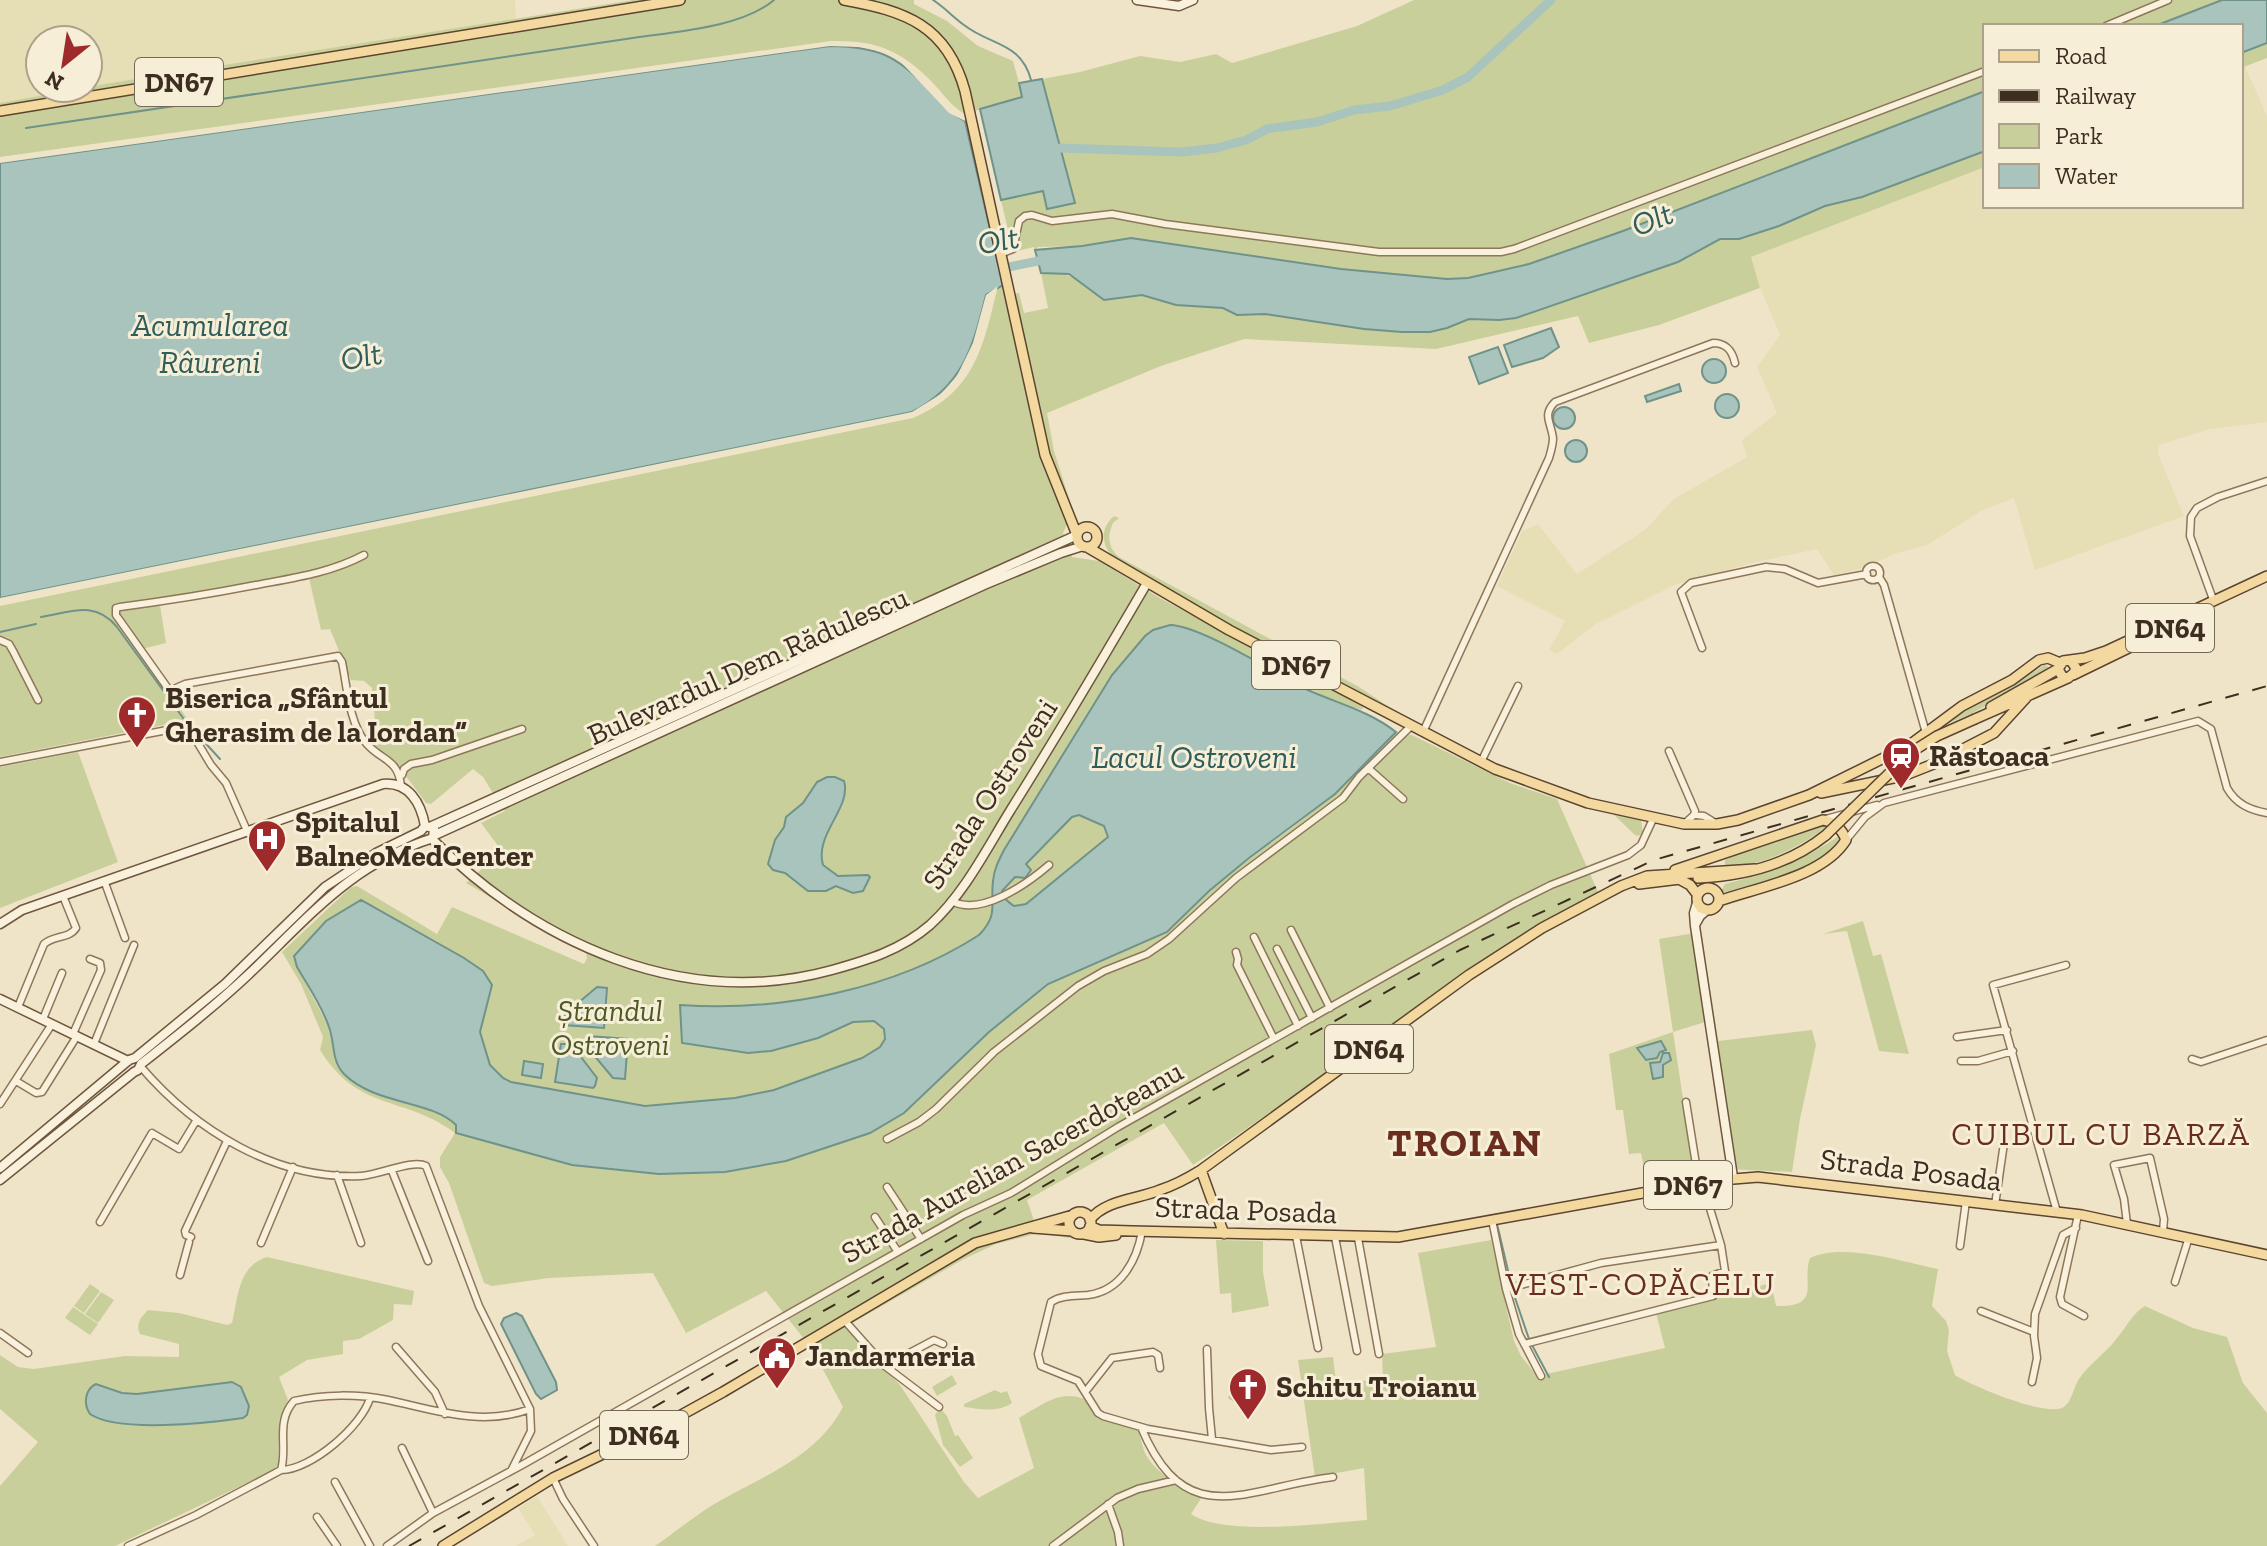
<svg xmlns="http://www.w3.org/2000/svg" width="2267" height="1546" viewBox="0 0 2267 1546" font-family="'Zilla Slab',serif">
  <rect width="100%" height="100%" fill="#f0e4c8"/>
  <path fill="#e6deb5" d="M0 0H515L516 20 88 87V40H40V88H83L0 103Z
    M2245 66 2267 116V422L2210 429 2159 445 2158 454 2184 516 2035 570 2014 498 1981 511 1927 545 1897 553 1857 570 1834 575 1817 549 1756 562 1677 584 1596 624 1557 654 1549 650 1565 621 1497 586 1522 531 1538 524 1577 574 1645 530 1674 499 1747 457 1742 440 1777 413 1757 367 1780 335 1760 288 1751 257 1985 167V206H2241V68Z
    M537 1496 568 1546H516L535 1535 518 1508Z"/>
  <path fill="#c9cf9b" d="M633 0H914V4L947 21 978 46 1013 61 1023 97 993 107 963 113C950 105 943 93 932 82 901 50 875 40 831 41L0 157V103L111 83Z
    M1414 0H2222L2155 26H1985V91L1623 231 1530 264 1468 278 1447 279 1341 269 1131 238 1082 246 1038 247 1035 250 1034 247 1013 252 1001 200 1043 191 1075 203 1042 79 1080 72 1140 56 1180 62 1216 54 1232 63 1357 26Z
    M2267 43V58L2241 68V53Z
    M1985 151V167L1751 257 1760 288 1659 325 1589 343 1578 316 1436 349 1244 339 1161 366 1047 413 1054 451 1073 511 1063 533 1067 543 1071 542 1072 545 1068 547 1072 557 1099 561 1160 598 1363 707 1362 710 1343 705 1190 630 1170 625 1153 630 1131 652 1112 675 1004 850C999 860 994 869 993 881 990 904 999 915 979 935 894 990 781 1012 681 1005L818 1038 853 1022 874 1021 884 1029 885 1039 880 1047 862 1058 774 1090 735 1098 645 1106 512 1082 503 1078 490 1065 480 1031 492 985 483 971 464 958 361 900 297 967 330 1029 338 1066 379 1095 441 1114 456 1125V1132L572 1165 659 1174 725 1172 786 1161 870 1133 904 1113 989 1032 1048 984 1125 951 1293 827 1335 794 1396 732 1412 735 1510 783 1557 799 1598 892C1455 970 1329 1075 1193 1165L1164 1123 1027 1200 1038 1232C1060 1233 1080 1237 1102 1238L1075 1239 1039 1233 996 1244 964 1259 845 1327 900 1385 964 1482 978 1498 1034 1468 1019 1418C1040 1406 1060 1389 1084 1399L1094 1415 1138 1430C1141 1438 1142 1447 1146 1455 1157 1474 1182 1488 1202 1497L1191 1514C1224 1537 1325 1523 1367 1520L1364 1468 1315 1477 1298 1360 1333 1357 1336 1382 1383 1380 1382 1354 1436 1347 1418 1253 1491 1240 1514 1341 1521 1356 1537 1376 1665 1348 1656 1313 1771 1283 1776 1306C1823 1307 1801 1283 1810 1258 1844 1242 1903 1262 1938 1269L1932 1306 1946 1321 1949 1330 1947 1351 1955 1375C1970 1385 2051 1420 2065 1406 2072 1400 2074 1386 2079 1379 2090 1363 2106 1353 2117 1338 2126 1328 2133 1312 2145 1306L2193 1328 2227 1337 2243 1383 2267 1413V1546H655C674 1533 692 1518 711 1506 759 1477 815 1460 843 1407L812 1349 766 1291 686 1333 653 1273 549 1278 492 1286 484 1283 449 1183 440 1167V1157L455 1133C405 1095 359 1113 320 1050L323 1037 301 984 282 952 351 887 357 886 437 934 452 907 584 964 587 958 586 952 466 883 502 851 481 823 505 811 498 802 441 829 439 826 496 798 483 777 473 769 431 804 426 803 397 764 377 750 366 738 375 719 372 688 364 681 351 680 330 629 321 630 309 578 159 599 166 643 138 650 186 717 184 721 0 757V606L913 418C976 391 983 346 998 286L1003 285 1005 295 1019 293 1024 313 1048 308 1041 273C1071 271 1081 281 1104 300L1143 295 1176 305 1223 308 1237 315 1265 314 1364 329 1402 332H1430L1469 319 1516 318 1678 262 1720 239H1739L1825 206 1862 197Z
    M1114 516 1119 518 1113 523C1107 536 1108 548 1119 557L1359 687 1412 722 1225 623 1113 557C1101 544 1100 528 1114 516Z
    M2044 665 2048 666 2047 671 1971 714 1946 724 1969 707 2016 684Z
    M78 752 118 862 0 908V767Z
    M1611 812 1641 820 1643 833 1638 836 1635 835Z
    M1079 815 1104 826 1108 838 1026 904 1014 906C1008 902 1004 899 1002 891 1007 881 1012 877 1023 877L1026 864 1072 817Z
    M1822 823 1829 824C1807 844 1755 871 1725 865V860L1751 848Z
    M1840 835 1842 838 1829 856 1799 871 1730 895 1721 891 1725 884C1767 873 1804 861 1840 835Z
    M1863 921 1873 956 1881 954 1909 1054 1879 1051 1847 931 1823 934Z
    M1701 932 1718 1041 1812 1030 1816 1045 1800 1119 1792 1172 1727 1169 1719 1094 1705 1022 1673 1032 1695 1178 1648 1187 1641 1153 1629 1154 1623 1110H1616L1609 1054 1673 1032 1659 939Z
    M1216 1240 1263 1241V1272L1269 1306 1232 1313 1231 1293 1220 1294Z
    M267 1257 414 1291 412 1305 394 1304 393 1320 359 1339 343 1341V1354L307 1360 279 1377 288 1400 279 1421 278 1465 272 1471 115 1546H0V1486L38 1442 0 1409V1355L18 1367 34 1369 125 1356 179 1357V1344L140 1334C135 1324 141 1317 148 1310L179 1313 227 1325 232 1323C238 1297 238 1266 267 1257Z
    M90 1284 100 1291 84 1313 74 1306Z
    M101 1292 114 1300 98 1323 85 1314Z
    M73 1307 98 1324 90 1335 65 1318Z
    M952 1375 957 1384 937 1396 932 1387Z
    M995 1390 1001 1393 1007 1391 1012 1403C997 1413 980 1409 964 1407V1404Z
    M940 1408 947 1416 955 1436 958 1435 973 1458 960 1467 943 1445 935 1415Z"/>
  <path fill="#bfc49a" d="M1239 1380 1258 1392 1247 1410 1228 1398Z"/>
  <path fill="#a9c4bc" stroke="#6f938a" stroke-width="2" fill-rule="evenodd" d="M2222 0H2267V43L2241 53V26H2155Z
    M830 46C876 47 896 54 928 89 940 102 949 113 965 121L1003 285 986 295C973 347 963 386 912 412L0 598V163Z
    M1042 79 1075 203 1047 209 1043 191 1001 200 980 109 1022 97 1019 83Z
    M1985 91V151L1862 197 1825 206 1779 226 1739 239H1720L1678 262 1516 318 1499 320 1469 319 1447 328 1430 332H1402L1364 329 1265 314 1237 315 1223 308 1176 305 1142 295 1104 300 1069 274 1041 273 1035 250 1082 246 1131 238 1341 269 1447 279 1468 278 1529 264 1623 231Z
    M1551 328 1559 347 1543 358 1512 367 1504 345Z
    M1498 347 1508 373 1479 384 1469 357Z
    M1702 371a12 12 0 1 1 24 0a12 12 0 1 1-24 0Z
    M1679 384 1681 391 1647 402 1645 396Z
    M1715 406a12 12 0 1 1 24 0a12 12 0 1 1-24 0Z
    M1553 418a11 11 0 1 1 22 0a11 11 0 1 1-22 0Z
    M1565 451a11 11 0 1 1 22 0a11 11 0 1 1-22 0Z
    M1170 625C1202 626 1276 674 1308 690 1339 704 1369 711 1396 732L1335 794 1249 858 1209 891 1167 932 1048 984 989 1032 904 1113 870 1133 786 1161 725 1172 659 1174 572 1165 456 1133V1125C431 1100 375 1105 344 1074 331 1060 335 1043 329 1027 322 1006 308 986 297 967L294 956 326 921 361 900 464 958 483 971 492 985 480 1032 490 1065 503 1078 511 1082 645 1106 735 1098 774 1090 862 1058 880 1047 885 1039 884 1029 874 1021 853 1022 818 1038 771 1051 748 1053 682 1043 680 1005C780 1012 894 990 979 935 999 915 990 904 993 881 994 869 999 860 1004 850L1112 675 1145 636 1153 630ZM1079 815 1104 826 1108 837 1026 904 1014 906C1008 902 1004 899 1002 891L1015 877 1025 878 1031 870 1026 864 1072 817Z
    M827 777H835L844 781C852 808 814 834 823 865L838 876 868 875 870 877 863 891 853 893 836 886 826 891H808L785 873 773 870 768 864 775 840 784 827 786 817 803 803 817 782Z
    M597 987 607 988 604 1028 564 1025 565 1014Z
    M588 1036 628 1039 625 1079 613 1078 587 1047Z
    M1661 1041 1666 1050 1660 1052 1657 1058 1646 1060 1637 1048Z
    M561 1044H571L597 1078 595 1086 593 1088 555 1082Z
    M1663 1053H1669L1671 1060 1663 1065V1077L1653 1079 1650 1063 1660 1062Z
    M524 1061 543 1064 541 1078 522 1075Z
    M516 1313 522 1316 556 1382 557 1390 541 1399 536 1394 501 1324 504 1318Z
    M232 1382 241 1387 249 1406 247 1415 243 1418C209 1423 118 1433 90 1414 83 1404 85 1389 96 1384L122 1393 137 1394Z"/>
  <path fill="#f0e4c8" d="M830 42 861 43 880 47 900 56 951 110 964 116 965 121 949 113 898 59 879 51 860 47 830 46 0 163V159Z
    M998 286 996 292 990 297 976 345 960 379 943 397 913 415 0 602V598L912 412 941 394 957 376 973 343 986 295Z"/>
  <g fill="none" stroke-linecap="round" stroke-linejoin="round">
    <path stroke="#6f938a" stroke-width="2" d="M933 0C944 7 953 17 964 25 991 46 1021 42 1031 80
      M26 128 626 39C669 32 740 29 774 0
      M41 617C71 612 95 600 117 627L186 722 220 759
      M0 632 36 624
      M1497 1224 1511 1283
      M1513 1292 1529 1339
      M1532 1345 1549 1377"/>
    <path stroke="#a9c4bc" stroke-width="9" d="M1060 148 1181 152 1217 148 1246 140 1267 129 1317 122 1354 110 1390 106 1443 90 1468 77 1551 0
      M999 269 1048 259"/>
    <g stroke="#8d765c" stroke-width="9">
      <path id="street" d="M2106 26 2168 0
        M1000 254 1013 249 1019 221 1025 216 1032 215 1052 221 1112 214 1165 224 1379 252H1501L1514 249 1985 71
        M364 555C330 573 293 578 256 585 210 594 166 601 120 607L116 608V615L172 694 176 688 185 684 338 656 342 662C347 686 349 723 366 743 381 761 398 758 401 786
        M1866 573a7 7 0 1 1 14 0a7 7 0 1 1-14 0Z
        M1879 577 1884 585 1926 733
        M2214 602 2190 536 2191 517 2197 508 2218 497 2267 481
        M0 640 9 644 13 651 38 700
        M1702 648 1681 592 1691 583 1766 567 1785 569 1818 583 1867 574
        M1423 732 1549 458C1551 451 1553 445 1553 438 1551 422 1542 415 1555 402L1713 343C1726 343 1732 350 1735 363
        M1669 751 1695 811 1694 815 1684 824
        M0 762 183 727 193 735 211 765 226 783 248 833
        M1481 762 1518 686
        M1368 768 1403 799
        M402 775 404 769 411 764 432 760 522 729
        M1694 815 1704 816 1717 824
        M1826 819 1877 805
        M1846 840 1865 817 1884 803 2198 721 2211 729 2227 788C2236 804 2250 810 2267 813
        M105 883 125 938
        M952 901C981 917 1028 883 1049 865
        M1291 930 1330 1008
        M1254 937 1298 1026
        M1277 949 1312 1018
        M1236 952 1238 959 1237 965 1274 1039
        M18 1007 44 944C54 935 69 939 76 928L63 896
        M43 1019 62 973
        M73 1034 101 970 100 963 90 959
        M1957 1037 2007 1030
        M94 1044 134 945
        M2192 1059 2201 1062 2267 1040
        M1961 1061H1978L2013 1051
        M141 1067C195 1130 275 1180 361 1176 379 1175 413 1159 426 1166L479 1306 530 1409 531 1431 511 1471
        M16 1081 36 1093 42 1092 77 1036
        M1686 1102 1699 1183
        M0 1104 52 1024
        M887 1139 919 1122 936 1109 994 1052 1078 986 1104 971 1147 954 1169 939 1236 878 1343 798 1359 777 1411 726
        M392 1171 428 1261
        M337 1175 361 1243
        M887 1187 921 1239
        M1995 1205 2004 1143
        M2057 1212 1993 985 2066 965
        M2078 1215 2060 1297 2062 1304 2084 1316
        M875 1217 898 1252
        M1492 1220 1506 1289 1519 1334 1541 1376
        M100 1222 152 1133 179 1149 196 1121
        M2127 1224 2124 1199 2114 1165 2150 1158 2164 1219 2163 1231
        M1142 1231C1137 1260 1121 1291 1088 1295 1075 1296 1062 1295 1051 1302L1038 1354 1041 1366 1078 1381 1098 1413 1103 1416 1148 1429 1271 1450 1302 1447
        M1296 1236 1318 1348
        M191 1237 186 1235 185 1231 227 1141
        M1335 1237 1357 1351
        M1358 1238 1379 1354
        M261 1243 293 1167
        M1960 1246 1966 1201
        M180 1275 189 1242
        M2175 1282 2189 1237
        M1506 1289 1601 1263 1721 1245 1702 1182
        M1981 1311 2034 1332
        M845 1321 885 1366 939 1407
        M0 1333 28 1353
        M1524 1344 1713 1296 1712 1276 1725 1271 1721 1245
        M396 1347 435 1392 445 1414
        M1207 1349 1209 1408 1212 1439
        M885 1366 934 1340 943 1344
        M2032 1382 2037 1358 2034 1336 2035 1314 2063 1235 2076 1228
        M1086 1391 1112 1358 1153 1352 1158 1355 1160 1368
        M1141 1427C1186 1535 1247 1487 1333 1477
        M402 1448 433 1513
        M281 1470C311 1470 362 1426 370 1398
        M553 1478 563 1499 594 1546
        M335 1482 370 1546
        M1108 1504 1118 1532 1120 1546
        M317 1517 337 1546
        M128 1546 196 1515 281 1470C288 1447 275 1422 294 1401 323 1394 358 1394 388 1400 435 1410 482 1427 530 1409
        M387 1546 433 1513 522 1465 963 1215 1011 1193 1118 1127 1513 904 1551 885 1628 855 1641 845 1653 819
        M1053 1546 1117 1498 1138 1489 1176 1480"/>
    </g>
    <g stroke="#6f573f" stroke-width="11">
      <path id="secondary" d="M1137 0 1179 6 1193 0
        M432 826 1077 535
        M435 835 984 585 1061 553 1083 546
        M432 839C536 943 683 1011 832 970 868 960 901 950 930 925 964 894 986 850 1010 811 1057 736 1102 660 1147 583
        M1697 903 1694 913 1695 926 1733 1177
        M0 924 22 910 383 784C409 782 421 803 425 826
        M1695 925 1700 916 1707 910
        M0 999 128 1061
        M0 1168 129 1060 135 1058 225 984 325 887 376 853 421 831 425 826
        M0 1180 134 1072 138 1070 141 1064C178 1035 215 1006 249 974 309 917 351 864 433 838L434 828 425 826"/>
    </g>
    <g stroke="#5b4430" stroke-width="12">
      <path id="primary" d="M844 0C905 11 947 25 965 91L1045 455 1077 535
        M0 111 680 0
        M1077 537a10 10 0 1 1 20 0a10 10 0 1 1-20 0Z
        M1087 547 1229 630 1495 769 1588 803 1684 824H1717L1738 820 1809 795 1908 746 1962 706 2012 680 2039 660 2048 658 2060 663
        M2071 661 2076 668 2074 673 2068 678 2062 676 2058 669 2063 661 2085 658 2106 651 2267 576
        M2073 675 2149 638
        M1991 707 2058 669
        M1975 719 2068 678
        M1821 793 1903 776 1936 763 1994 733 2026 698
        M1675 870 1823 820C1835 822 1842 829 1846 840 1823 877 1758 887 1719 901
        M1698 878C1743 876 1790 864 1826 835
        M1679 879 1690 885 1697 894
        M1639 884 1680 879
        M1697 899a11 11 0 1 1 22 0a11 11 0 1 1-22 0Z
        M1201 1170 1224 1234
        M1069 1223a11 11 0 1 1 22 0a11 11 0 1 1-22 0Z
        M1090 1220C1104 1200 1139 1199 1160 1190 1175 1185 1188 1178 1201 1170L1469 975 1542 928 1621 886 1647 876 1755 869
        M1090 1226 1099 1230 1132 1231 1398 1237 1709 1181 1758 1177 2082 1215 2267 1255
        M1033 1228 1072 1231
        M1084 1234 1099 1237 1116 1235
        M443 1546 553 1478 665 1424 723 1392 975 1243 1073 1215"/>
    </g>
    <use href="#street" stroke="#faf1dc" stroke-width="6"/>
    <use href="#secondary" stroke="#faf1dc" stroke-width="8"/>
    <use href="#primary" stroke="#f3d9a0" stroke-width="9"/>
    <path stroke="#3d2e20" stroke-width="2" stroke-dasharray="14 14" stroke-linecap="butt" d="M409 1546 1460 950 1654 860 2267 686"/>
    <g stroke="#5b4430" stroke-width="12" stroke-linecap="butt">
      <path id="primary-bridge" d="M1826 835 1910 753 1937 736 1975 719"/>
    </g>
    <use href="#primary-bridge" stroke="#f3d9a0" stroke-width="9"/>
  </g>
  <defs>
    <g id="church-pin" transform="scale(2)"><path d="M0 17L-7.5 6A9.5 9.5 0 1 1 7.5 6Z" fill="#9e2a2b" stroke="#f7eed8"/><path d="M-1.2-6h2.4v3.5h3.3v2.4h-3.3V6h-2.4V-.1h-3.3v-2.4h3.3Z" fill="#fff"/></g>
    <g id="station-pin" transform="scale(2)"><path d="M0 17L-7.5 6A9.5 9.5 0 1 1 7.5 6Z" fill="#9e2a2b" stroke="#f7eed8"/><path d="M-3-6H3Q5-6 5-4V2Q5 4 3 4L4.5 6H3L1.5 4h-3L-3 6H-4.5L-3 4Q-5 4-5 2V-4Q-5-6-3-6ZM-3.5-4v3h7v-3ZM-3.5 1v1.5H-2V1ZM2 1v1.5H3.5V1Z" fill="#fff"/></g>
    <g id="hospital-pin" transform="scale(2)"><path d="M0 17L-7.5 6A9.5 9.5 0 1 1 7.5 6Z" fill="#9e2a2b" stroke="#f7eed8"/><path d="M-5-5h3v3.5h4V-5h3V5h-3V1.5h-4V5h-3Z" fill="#fff"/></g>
    <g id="civic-pin" transform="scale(2)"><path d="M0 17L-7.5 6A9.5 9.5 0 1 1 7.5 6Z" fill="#9e2a2b" stroke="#f7eed8"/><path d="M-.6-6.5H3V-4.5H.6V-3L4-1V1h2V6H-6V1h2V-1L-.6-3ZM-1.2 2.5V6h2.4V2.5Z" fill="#fff"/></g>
  </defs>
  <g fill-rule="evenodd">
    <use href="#church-pin" x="137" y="715"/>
    <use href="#station-pin" x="1901" y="756"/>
    <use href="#hospital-pin" x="267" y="839"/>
    <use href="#civic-pin" x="777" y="1356"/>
    <use href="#church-pin" x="1248" y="1387"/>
  </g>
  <g text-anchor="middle" stroke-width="6" stroke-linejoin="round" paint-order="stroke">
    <g fill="#f7eed8" stroke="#756857" stroke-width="2">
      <rect x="135" y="58" width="88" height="48" rx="6"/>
      <rect x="2126" y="604" width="88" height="48" rx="6"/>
      <rect x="1252" y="641" width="88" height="48" rx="6"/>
      <rect x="1325" y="1025" width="88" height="48" rx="6"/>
      <rect x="1644" y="1161" width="88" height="48" rx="6"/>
      <rect x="600" y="1411" width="88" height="48" rx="6"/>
    </g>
    <g font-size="28" font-weight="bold" fill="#3d2e20">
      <text x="179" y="92">DN67</text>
      <text x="2170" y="638">DN64</text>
      <text x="1296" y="675">DN67</text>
      <text x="1369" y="1059">DN64</text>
      <text x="1688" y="1195">DN67</text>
      <text x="644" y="1445">DN64</text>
    </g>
    <g font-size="30" fill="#3d2e20" stroke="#f7eed8">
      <text transform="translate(748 666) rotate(-24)" y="10">Bulevardul Dem Rădulescu</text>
      <text transform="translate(990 794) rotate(-57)" y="10">Strada Ostroveni</text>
      <text transform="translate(1012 1162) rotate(-29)" y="10">Strada Aurelian Sacerdoțeanu</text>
      <text transform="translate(1911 1170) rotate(7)" y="10">Strada Posada</text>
      <text transform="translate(1246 1210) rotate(2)" y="10">Strada Posada</text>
    </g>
    <g font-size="30" font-weight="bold" fill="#3d2e20" stroke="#f7eed8" text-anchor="start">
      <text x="165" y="708">Biserica „Sfântul<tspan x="165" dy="34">Gherasim de la Iordan”</tspan></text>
      <text x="1929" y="766">Răstoaca</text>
      <text x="295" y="832">Spitalul<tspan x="295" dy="34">BalneoMedCenter</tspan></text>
      <text x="805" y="1366">Jandarmeria</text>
      <text x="1276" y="1397">Schitu Troianu</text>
    </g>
    <g font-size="30" font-style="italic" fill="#4d5a26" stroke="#f7eed8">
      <text x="610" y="1021">Ștrandul<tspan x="610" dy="34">Ostroveni</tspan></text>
    </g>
    <g font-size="32" font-style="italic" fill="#2f5d5a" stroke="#f7eed8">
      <text transform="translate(1652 219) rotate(-21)" y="11">Olt</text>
      <text transform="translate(998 240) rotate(-10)" y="11">Olt</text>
      <text x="210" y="336">Acumularea<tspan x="210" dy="37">Râureni</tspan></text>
      <text transform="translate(361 356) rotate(-10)" y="11">Olt</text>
      <text x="1194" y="768">Lacul Ostroveni</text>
    </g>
    <g font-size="32" letter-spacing="2" fill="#6b2e1e" stroke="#f7eed8">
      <text x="2101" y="1145">CUIBUL CU BARZĂ</text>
      <text x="1641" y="1295">VEST-COPĂCELU</text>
    </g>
    <g font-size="38" font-weight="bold" letter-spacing="2" fill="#6b2e1e" stroke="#f7eed8">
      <text x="1465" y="1156">TROIAN</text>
    </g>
  </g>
  <rect x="1983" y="24" width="260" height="184" fill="#f7eed8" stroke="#ada18e" stroke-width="2"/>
  <rect x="1999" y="50" width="40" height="12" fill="#f3d9a0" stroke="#ada18e" stroke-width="2"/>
  <text x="2055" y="64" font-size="24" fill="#3d2e20">Road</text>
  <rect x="1999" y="90" width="40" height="12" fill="#3d2e20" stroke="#ada18e" stroke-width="2"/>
  <text x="2055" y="104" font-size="24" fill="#3d2e20">Railway</text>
  <rect x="1999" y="124" width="40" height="24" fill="#c9cf9b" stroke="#ada18e" stroke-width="2"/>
  <text x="2055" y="144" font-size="24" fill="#3d2e20">Park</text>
  <rect x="1999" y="164" width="40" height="24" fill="#a9c4bc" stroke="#ada18e" stroke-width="2"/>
  <text x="2055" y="184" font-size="24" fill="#3d2e20">Water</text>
  <g transform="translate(64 64) rotate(210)"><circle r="38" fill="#f7eed8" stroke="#ada18e" stroke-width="2"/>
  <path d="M0-6L14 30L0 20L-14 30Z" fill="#9e2a2b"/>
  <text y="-12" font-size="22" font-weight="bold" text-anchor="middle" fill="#3d2e20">N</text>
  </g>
</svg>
